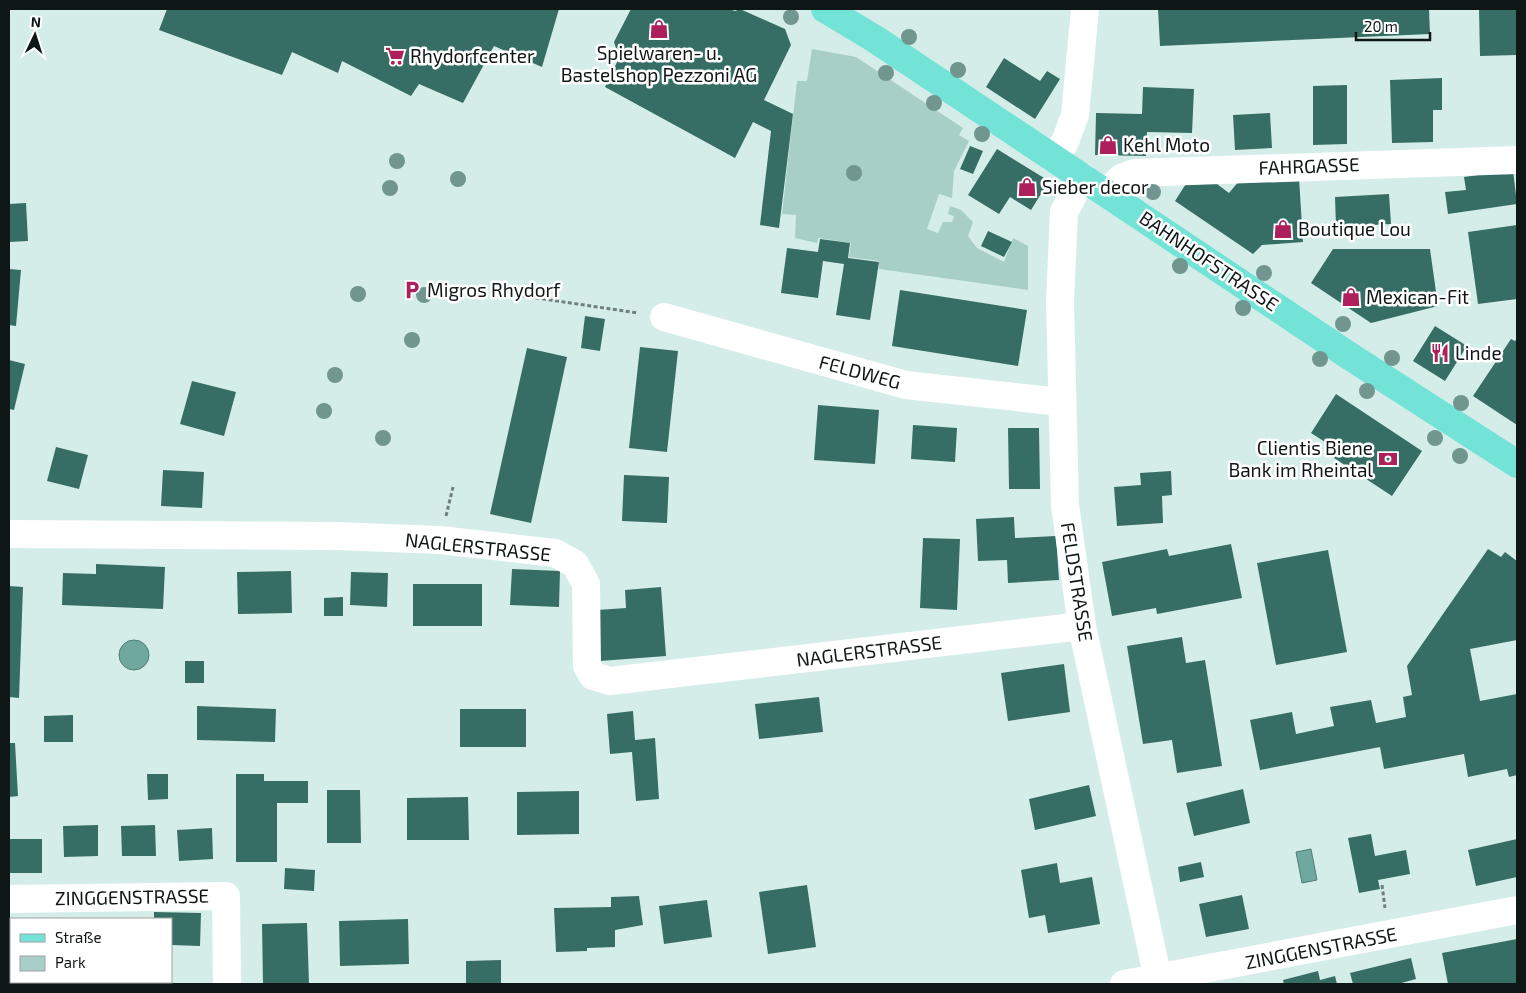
<svg xmlns="http://www.w3.org/2000/svg" width="1526" height="993" viewBox="0 0 1526 993" font-family="'Exo 2',sans-serif">
  <rect width="100%" height="100%" fill="#d5ede8"/>
  <path fill="#a7cfc7" d="M812 49 856 57 963 128 959 135 969 141 954 171 952 198 939 194 927 229 938 233 943 222H952L954 216 948 214 950 206 961 210 973 222 968 236 977 248 1004 262 1013 238 1028 246V290L879 269V261L849 257 851 243 818 238 817 243 795 238 796 215 782 214 797 81H807Z"/>
  <path fill="#6fa89e" stroke="#527c75" d="M119 655a15 15 0 1 1 30 0a15 15 0 1 1-30 0Z
    M1311 849 1317 880 1302 883 1296 852Z"/>
  <path fill="#366e65" d="M167 9H559L542 67 494 46 463 103 419 84 411 96 342 61 338 73 292 52 282 75 159 30Z
    M631 9H729L735 11 740 9 785 29 791 45 764 100 793 114 779 228 760 225 771 131 753 122 735 158 605 87 619 58 614 42Z
    M1158 9H1429L1430 34 1160 46Z
    M1479 9H1517V55L1480 56Z
    M1004 58 1040 81 1047 71 1060 79 1035 119 986 87Z
    M1442 78V110H1433V142L1392 143 1390 80Z
    M1347 85V144L1313 145V86Z
    M1143 87 1194 89 1192 133 1147 132 1146 156 1095 155 1096 113 1142 114Z
    M1270 113 1272 148 1235 150 1233 115Z
    M970 146 983 151 973 174 960 169Z
    M997 149 1049 181 1031 210 1010 197 999 214 968 195Z
    M1513 170 1517 204 1448 214 1445 192 1466 190 1464 177Z
    M1299 178 1303 242 1262 245 1253 254 1175 201 1189 179 1217 184 1229 193 1239 181Z
    M1389 194 1391 224 1336 227 1335 197Z
    M26 203 28 241 9 242V204Z
    M1517 225V299L1478 304 1468 232Z
    M988 231 1012 242 1004 257 981 246Z
    M820 239 850 243 848 258 879 262 870 320 836 315 844 264 823 261 818 298 781 293 787 248 818 252Z
    M1333 249H1430L1438 306 1371 323 1311 283Z
    M9 269 21 270 16 326 9 325Z
    M900 290 1027 310 1018 366 892 346Z
    M585 316 605 319 600 351 581 348Z
    M1435 326 1467 346 1445 381 1413 361Z
    M1511 339 1515 341 1517 339V425L1473 396Z
    M640 347 678 351 667 452 629 448Z
    M527 348 567 357 531 523 490 514Z
    M9 360 25 364 14 410 9 409Z
    M192 381 236 392 224 436 180 424Z
    M1336 394 1422 451 1392 496 1334 458 1339 451 1311 433Z
    M818 405 879 410 875 464 814 460Z
    M913 425 957 428 955 462 911 459Z
    M1008 428H1039L1040 489H1009Z
    M56 447 88 455 79 489 47 481Z
    M163 470 204 472 202 508 161 506Z
    M1171 471 1172 495 1162 496 1163 523 1117 526 1114 487 1141 485 1140 473Z
    M624 475 669 477 667 523 622 521Z
    M1014 517 1015 538 1056 536 1059 580 1008 583 1007 560 978 561 976 519Z
    M923 538 960 539 957 610 920 608Z
    M1231 544 1242 598 1157 614 1156 608 1112 616 1102 562 1167 549 1169 556Z
    M1488 549 1501 557 1505 552 1517 561V640L1470 649 1480 701 1517 694V775L1509 777 1507 769 1468 777 1464 754 1384 769 1380 747 1260 770 1250 720 1292 712 1296 734 1334 726 1330 707 1371 700 1376 723 1406 717 1403 697 1412 695 1407 666Z
    M1328 550 1347 652 1276 665 1257 563Z
    M96 564 165 567 163 609 62 605 63 573 96 574Z
    M512 569 560 571 559 607 510 605Z
    M291 571 292 613 238 614 237 572Z
    M351 572 388 573 387 607 350 605Z
    M413 584H482V626H413Z
    M9 586 23 587 19 698 9 697Z
    M661 587 666 656 600 661 597 610 626 608 625 590Z
    M343 597V616H324V598Z
    M1182 637 1186 663 1205 660 1222 766 1177 773 1172 740 1143 744 1127 646Z
    M185 661H204V683H185Z
    M1064 664 1070 712 1008 721 1001 673Z
    M819 697 823 732 759 739 755 704Z
    M197 706 276 709 275 742 197 740Z
    M460 709H526V747H460Z
    M633 711 635 740 655 738 659 799 636 801 632 752 610 754 607 714Z
    M73 715V742H44V716Z
    M9 743H15L18 796 9 797Z
    M147 774H168V799L148 800Z
    M236 774H264V781H308V803H277V862H236Z
    M1089 785 1096 816 1035 830 1029 799Z
    M1243 789 1250 823 1194 836 1186 803Z
    M327 790H360L361 843H327Z
    M579 791V834L517 835V792Z
    M468 797 469 840H407V798Z
    M98 825V856L64 857 63 826Z
    M155 825 156 856H122L121 826Z
    M212 828 213 859 179 861 177 830Z
    M1371 834 1375 856 1406 850 1410 874 1378 880 1380 889 1359 893 1348 838Z
    M9 839H42V873H9Z
    M1517 839V877L1476 886 1468 850Z
    M1201 862 1204 877 1180 882 1178 867Z
    M1057 863 1060 883 1092 877 1100 924 1048 933 1045 915 1029 918 1021 870Z
    M285 868 315 870 314 891 284 889Z
    M807 885 816 947 768 954 759 892Z
    M1242 895 1249 929 1206 937 1199 904Z
    M639 896 643 925 615 930V947L587 948V951L556 952 554 908 611 907V897Z
    M707 900 712 937 664 944 659 906Z
    M154 912 201 913 200 946 171 945V919H154Z
    M408 919 409 964 340 966 339 921Z
    M307 923 309 984H263L262 924Z
    M1517 939V984H1448L1442 953Z
    M1411 958 1416 979 1398 984H1353L1350 973Z
    M501 960V984H466V961Z
    M1318 971 1320 980 1335 976 1337 984H1284L1283 980Z"/>
  <g fill="none" stroke-linecap="round" stroke-linejoin="round">
    <path stroke="#70807d" stroke-width="3" stroke-dasharray="4 2.5" stroke-linecap="butt" d="M510 294 638 313
      M446 516 453 487
      M1382 885 1385 908"/>
    <path stroke="#fff" stroke-width="28" d="M1053 158 1065 142 1075 115 1085 9
      M1083 177 1064 212 1060 302 1065 505 1082 626 1159 984
      M1107 193 1121 178 1134 173 1517 160
      M664 317 906 385 1061 402
      M9 534 335 536 440 540 555 553 575 564 586 584 587 666 593 676 610 681 1082 626
      M9 899 226 896 227 984
      M1124 984 1517 910"/>
    <path stroke="#72e3d6" stroke-width="28" d="M825 9 875 39 1348 355 1517 464"/>
  </g>
  <g fill="#70968f">
    <circle cx="791" cy="17" r="8"/>
    <circle cx="909" cy="37" r="8"/>
    <circle cx="958" cy="70" r="8"/>
    <circle cx="886" cy="73" r="8"/>
    <circle cx="934" cy="103" r="8"/>
    <circle cx="982" cy="134" r="8"/>
    <circle cx="397" cy="161" r="8"/>
    <circle cx="854" cy="173" r="8"/>
    <circle cx="458" cy="179" r="8"/>
    <circle cx="390" cy="188" r="8"/>
    <circle cx="1153" cy="192" r="8"/>
    <circle cx="1180" cy="266" r="8"/>
    <circle cx="1264" cy="273" r="8"/>
    <circle cx="358" cy="294" r="8"/>
    <circle cx="424" cy="295" r="8"/>
    <circle cx="1243" cy="308" r="8"/>
    <circle cx="1343" cy="324" r="8"/>
    <circle cx="412" cy="340" r="8"/>
    <circle cx="1392" cy="358" r="8"/>
    <circle cx="1320" cy="359" r="8"/>
    <circle cx="335" cy="375" r="8"/>
    <circle cx="1367" cy="391" r="8"/>
    <circle cx="1461" cy="403" r="8"/>
    <circle cx="324" cy="411" r="8"/>
    <circle cx="383" cy="438" r="8"/>
    <circle cx="1435" cy="438" r="8"/>
    <circle cx="1460" cy="456" r="8"/>
  </g>
  <defs>
    <g id="shop-bare" transform="scale(1.5)"><path d="M-5-2.5h2.3a2.7 3.5 0 0 1 5.4 0H5L5.5 6h-11ZM-1.5-2.5h3a1.5 2.3 0 0 0-3 0Z" fill="#ae205b" stroke="#fff" stroke-width="2.5" paint-order="stroke"/></g>
    <g id="supermarket-bare" transform="scale(1.5)"><path d="M-6-5.5h2.5l.6 2H6L4.5 2H-2.5L-4.4-4H-6ZM-1.5 3.2a1.3 1.3 0 1 0 .1 0ZM3 3.2a1.3 1.3 0 1 0 .1 0Z" fill="#ae205b" stroke="#fff" stroke-width="2.5" paint-order="stroke"/></g>
    <g id="parking-bare" transform="scale(1.5)"><path d="M-3.5-5.5H1a3.5 3.5 0 0 1 0 7H-1V5.5H-3.5ZM-1-3.4V-.6H.8a1.4 1.4 0 0 0 0-2.8Z" fill="#ae205b" stroke="#fff" stroke-width="2.5" paint-order="stroke"/></g>
    <g id="restaurant-bare" transform="scale(1.5)"><path d="M-5-6h1v4h1v-4h1v4h1v-4h1v5L-1.5 .5V6h-2V.5L-5-1ZM5-6V6H3V1.5H1.5Q1.5-4 5-6Z" fill="#ae205b" stroke="#fff" stroke-width="2.5" paint-order="stroke"/></g>
    <g id="bank-bare" transform="scale(1.5)"><path d="M-6-4H6V4H-6ZM0-2.3a2.3 2.3 0 1 0 0 4.6a2.3 2.3 0 1 0 0-4.6Z" fill="#ae205b" stroke="#fff" stroke-width="2.5" paint-order="stroke"/></g>
  </defs>
  <g fill-rule="evenodd">
    <use href="#shop-bare" x="659" y="29"/>
    <use href="#supermarket-bare" x="395" y="56"/>
    <use href="#shop-bare" x="1108" y="145"/>
    <use href="#shop-bare" x="1027" y="187"/>
    <use href="#shop-bare" x="1283" y="229"/>
    <use href="#parking-bare" x="412" y="290"/>
    <use href="#shop-bare" x="1351" y="297"/>
    <use href="#restaurant-bare" x="1440" y="353"/>
    <use href="#bank-bare" x="1388" y="459"/>
  </g>
  <g text-anchor="middle" stroke-width="5" stroke-linejoin="round" paint-order="stroke">
    <g font-size="19" fill="#0f1716" stroke="#fff" text-anchor="start">
      <text x="659" y="60" text-anchor="middle">Spielwaren- u.<tspan x="659" dy="22">Bastelshop Pezzoni AG</tspan></text>
      <text x="410" y="63">Rhydorfcenter</text>
      <text x="1123" y="152">Kehl Moto</text>
      <text x="1042" y="194">Sieber decor</text>
      <text x="1298" y="236">Boutique Lou</text>
      <text x="427" y="297">Migros Rhydorf</text>
      <text x="1366" y="304">Mexican-Fit</text>
      <text x="1455" y="360">Linde</text>
      <text x="1373" y="455" text-anchor="end">Clientis Biene<tspan x="1373" dy="22">Bank im Rheintal</tspan></text>
    </g>
    <g font-size="19" fill="#0f1716" stroke="#fff">
      <text transform="translate(1309 166) rotate(-2)" y="7">FAHRGASSE</text>
      <text transform="translate(1209 261) rotate(34)" y="7">BAHNHOFSTRASSE</text>
      <text transform="translate(860 372) rotate(15)" y="7">FELDWEG</text>
      <text transform="translate(478 547) rotate(6)" y="7">NAGLERSTRASSE</text>
      <text transform="translate(1077 582) rotate(81)" y="7">FELDSTRASSE</text>
      <text transform="translate(869 651) rotate(-7)" y="7">NAGLERSTRASSE</text>
      <text transform="translate(132 897) rotate(-1)" y="7">ZINGGENSTRASSE</text>
      <text transform="translate(1321 948) rotate(-11)" y="7">ZINGGENSTRASSE</text>
    </g>
  </g>
  <rect width="1526" height="993" fill="none" stroke="#0f1716" stroke-width="20"/>
  <rect x="10" y="918" width="162" height="65" fill="#ffffff" stroke="#9fa2a2"/>
  <rect x="20" y="934" width="25" height="8" fill="#72e3d6" stroke="#9fa2a2"/>
  <text x="55" y="943" font-size="15" fill="#0f1716">Straße</text>
  <rect x="20" y="956" width="25" height="15" fill="#a7cfc7" stroke="#9fa2a2"/>
  <text x="55" y="968" font-size="15" fill="#0f1716">Park</text>
  <g transform="translate(35 35) rotate(4)" stroke="#ffffff" stroke-width="4" paint-order="stroke">
  <path d="M0-4L9 19L0 12L-9 19Z" fill="#0f1716"/>
  <text y="-8" font-size="14" font-weight="bold" text-anchor="middle" fill="#0f1716">N</text>
  </g>
  <path d="M1356 32v8h74v-8" fill="none" stroke="#0f1716" stroke-width="2.5"/>
  <text x="1364" y="32" font-size="15" fill="#0f1716" stroke="#ffffff" stroke-width="4" paint-order="stroke">20 m</text>
</svg>
